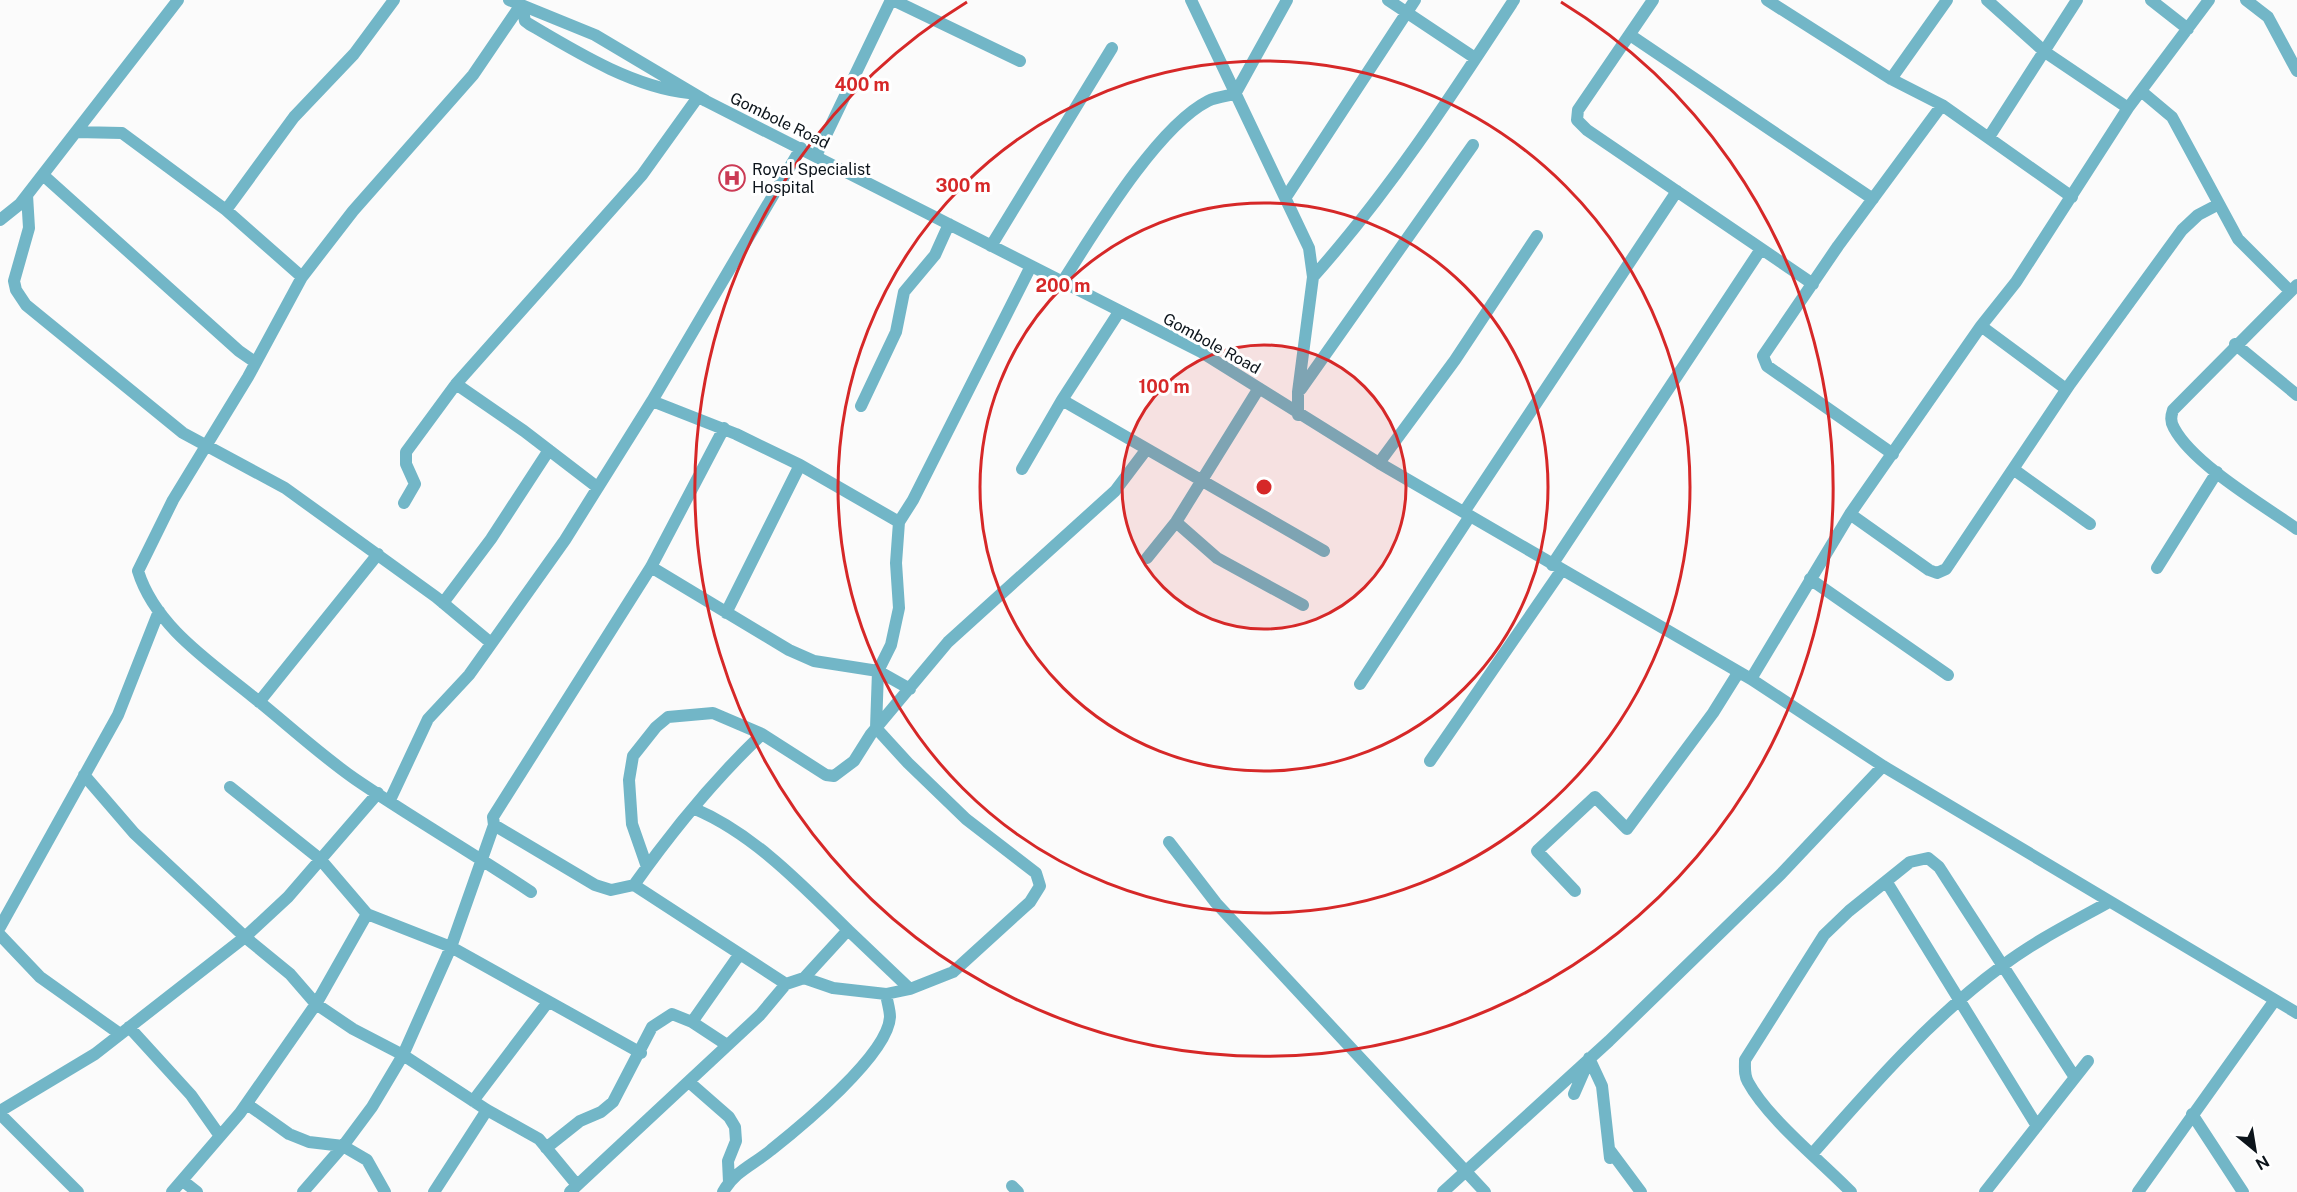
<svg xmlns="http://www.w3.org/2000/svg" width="2297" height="1192" viewBox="0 0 2297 1192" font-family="'Public Sans',sans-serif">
  <rect width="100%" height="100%" fill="#fbfbfb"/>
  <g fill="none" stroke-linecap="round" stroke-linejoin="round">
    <path stroke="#72b6c7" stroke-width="12" d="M509 0 595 35 706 101 1201 352 1379 463 1751 679 1883 766 2297 1013
      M893 0 1020 61
      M1191 0 1309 248 1313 277 1298 392V415
      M1388 0 1475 58
      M1653 0 1578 110 1577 120 1587 130 1813 284
      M1767 0 1891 79 1942 105 2072 197
      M1987 0 2045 52 2128 108
      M2151 0 2188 29
      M2246 0 2268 17 2297 71
      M520 6 473 75 353 211 302 277 248 377 173 500 138 571C155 626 209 661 252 696 286 723 319 754 355 779 412 818 473 853 531 892
      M522 6 525 21 529 24C578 53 633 87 689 93
      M1630 35 1873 199
      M1891 79 1947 0
      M2141 91 2172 117 2238 239 2290 291
      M76 132 122 133 226 210 302 277
      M1989 137 2077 0
      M816 156 891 0
      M43 175 239 351 255 362
      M27 195 29 228 14 281 16 290 26 305 183 433 285 488 436 597 491 643
      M1286 197 1415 0
      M226 210 294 117 354 54 394 0
      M0 220 20 204 178 0
      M991 246 1112 48
      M1313 277C1389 192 1452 95 1514 0
      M1063 281C1095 231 1157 127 1208 101 1216 97 1227 96 1235 94L1287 0
      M2297 285 2173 410C2171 416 2170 421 2174 428 2193 464 2263 505 2297 529
      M1981 326 2066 389
      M2235 344 2297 395
      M456 384 524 431 597 487
      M1301 389 1473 145
      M1062 400 1324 551
      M652 401 736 434 800 465 899 522
      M861 406 896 332 904 292 935 255 949 224
      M1893 454 1767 366 1763 356 1838 246 1942 105
      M1379 463 1455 360 1537 236
      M1022 469 1062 400 1119 312
      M2013 469 2090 524
      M404 503 415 484 406 464V452L456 384 642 175 698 97
      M1464 512 1677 191
      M1850 514 1929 570 1937 573 1946 569 2070 384 2182 230 2198 215 2219 204
      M1176 522 1217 558 1303 605
      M1147 558 1176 522 1259 388
      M1552 565 1761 249
      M651 567 789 650 814 661 878 671 910 689
      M2157 568 2217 472
      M1810 579 1948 675
      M443 603 491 539 549 450
      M726 613 800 465
      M1751 679 1850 514 1981 326 2016 282 2128 108 2209 0
      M1360 684 1470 516
      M259 702 378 554
      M1430 761 1561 571
      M84 775 134 833 245 937 290 974 316 1004 353 1029 403 1055 372 1107 343 1146 303 1192
      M230 787 320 859 367 914 451 947 641 1053
      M390 800 428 719 469 675 565 540 652 401 801 148
      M494 825 595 885 611 890 634 885C672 831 715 779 762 734
      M1169 842 1216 903 1485 1192
      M647 867 632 824 629 780 633 756 656 727 668 717 713 713 762 734 826 775 834 776 854 761 871 734 948 642 1115 491 1146 450
      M1886 881 2037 1126
      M634 885 786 984
      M1575 891 1537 851 1595 797 1627 829 1713 713 1738 673
      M0 927 118 715 159 611
      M848 930 910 989
      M0 935 40 977 120 1034
      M804 978 833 988 886 994 910 989 953 972 1030 902 1040 886 1036 873 966 819 908 763 876 728 878 671 891 645 899 608 896 563 899 522 913 500 1031 266
      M692 1022 739 955
      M129 1027 191 1095 220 1136
      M1589 1058 1602 1086 1610 1158
      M689 1082 729 1117 735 1127 736 1141 728 1161 729 1182
      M1574 1094 1588 1062
      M473 1101 548 1002
      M247 1104 289 1134 309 1142 343 1146 367 1160 385 1192
      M0 1111 95 1054 245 937 288 897 378 793
      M0 1114 78 1192
      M2192 1114 2243 1192
      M546 1148 580 1121 601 1112 613 1102 652 1027 672 1014 692 1022 727 1045
      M1609 1149 1641 1192
      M1813 1153C1871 1087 1931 1018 2002 966 2035 941 2073 922 2109 902
      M183 1181 197 1192
      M577 1185 539 1139 487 1110 403 1055 451 947 494 825 493 817 651 567 724 428
      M1012 1186 1018 1192
      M172 1192 240 1113 316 1004 367 914
      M434 1192 487 1110
      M570 1192 760 1015 786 984 804 978 848 930C803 886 754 834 695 809
      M723 1192C735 1171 753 1165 771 1150 800 1127 888 1055 890 1017 890 1010 887 1001 886 994
      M1443 1192 1609 1041 1781 874 1883 766
      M1851 1192C1821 1161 1768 1119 1748 1082 1744 1075 1745 1068 1745 1060L1824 935 1849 911 1910 862 1928 858 1939 867 2074 1076
      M1985 1192 2088 1061
      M2138 1192 2275 1000"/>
  </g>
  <circle cx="1264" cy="487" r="142" fill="#d62828" fill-opacity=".12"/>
  <g fill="none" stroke="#d62828" stroke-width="3">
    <circle cx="1264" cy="487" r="142"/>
    <circle cx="1264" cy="487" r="284"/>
    <circle cx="1264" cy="487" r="426"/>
    <path d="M1561 2A569 569 0 1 1 967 2"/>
  </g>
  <defs>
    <g id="hospital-ring" transform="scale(1.35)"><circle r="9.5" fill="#fff" stroke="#cb3b55" stroke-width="1.5"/><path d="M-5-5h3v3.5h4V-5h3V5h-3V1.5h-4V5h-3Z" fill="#cb3b55"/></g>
  </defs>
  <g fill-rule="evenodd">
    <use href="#hospital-ring" x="732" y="178"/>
  </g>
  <g text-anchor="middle" stroke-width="6" stroke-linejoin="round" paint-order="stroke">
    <g font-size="16" fill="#0c141b" stroke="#fff">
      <text transform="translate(780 120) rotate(26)" y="6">Gombole Road</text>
      <text transform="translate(1212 343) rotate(29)" y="6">Gombole Road</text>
    </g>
    <g font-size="16" fill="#0c141b" stroke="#fff" text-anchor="start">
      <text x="752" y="175">Royal Specialist<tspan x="752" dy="18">Hospital</tspan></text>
    </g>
  </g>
  <circle cx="1264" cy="487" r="9" fill="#d62828" stroke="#fff" stroke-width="3"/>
  <g font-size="18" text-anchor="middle" font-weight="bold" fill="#d62828" stroke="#fff" stroke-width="6" stroke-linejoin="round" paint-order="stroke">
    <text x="862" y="91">400 m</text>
    <text x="963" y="192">300 m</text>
    <text x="1063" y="292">200 m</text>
    <text x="1164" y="393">100 m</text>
  </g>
  <g transform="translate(2255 1150) rotate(150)" stroke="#ffffff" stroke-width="4.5" paint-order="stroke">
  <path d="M0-4.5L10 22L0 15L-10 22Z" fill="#0c141b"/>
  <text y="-9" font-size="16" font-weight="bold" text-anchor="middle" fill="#0c141b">N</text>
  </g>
</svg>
